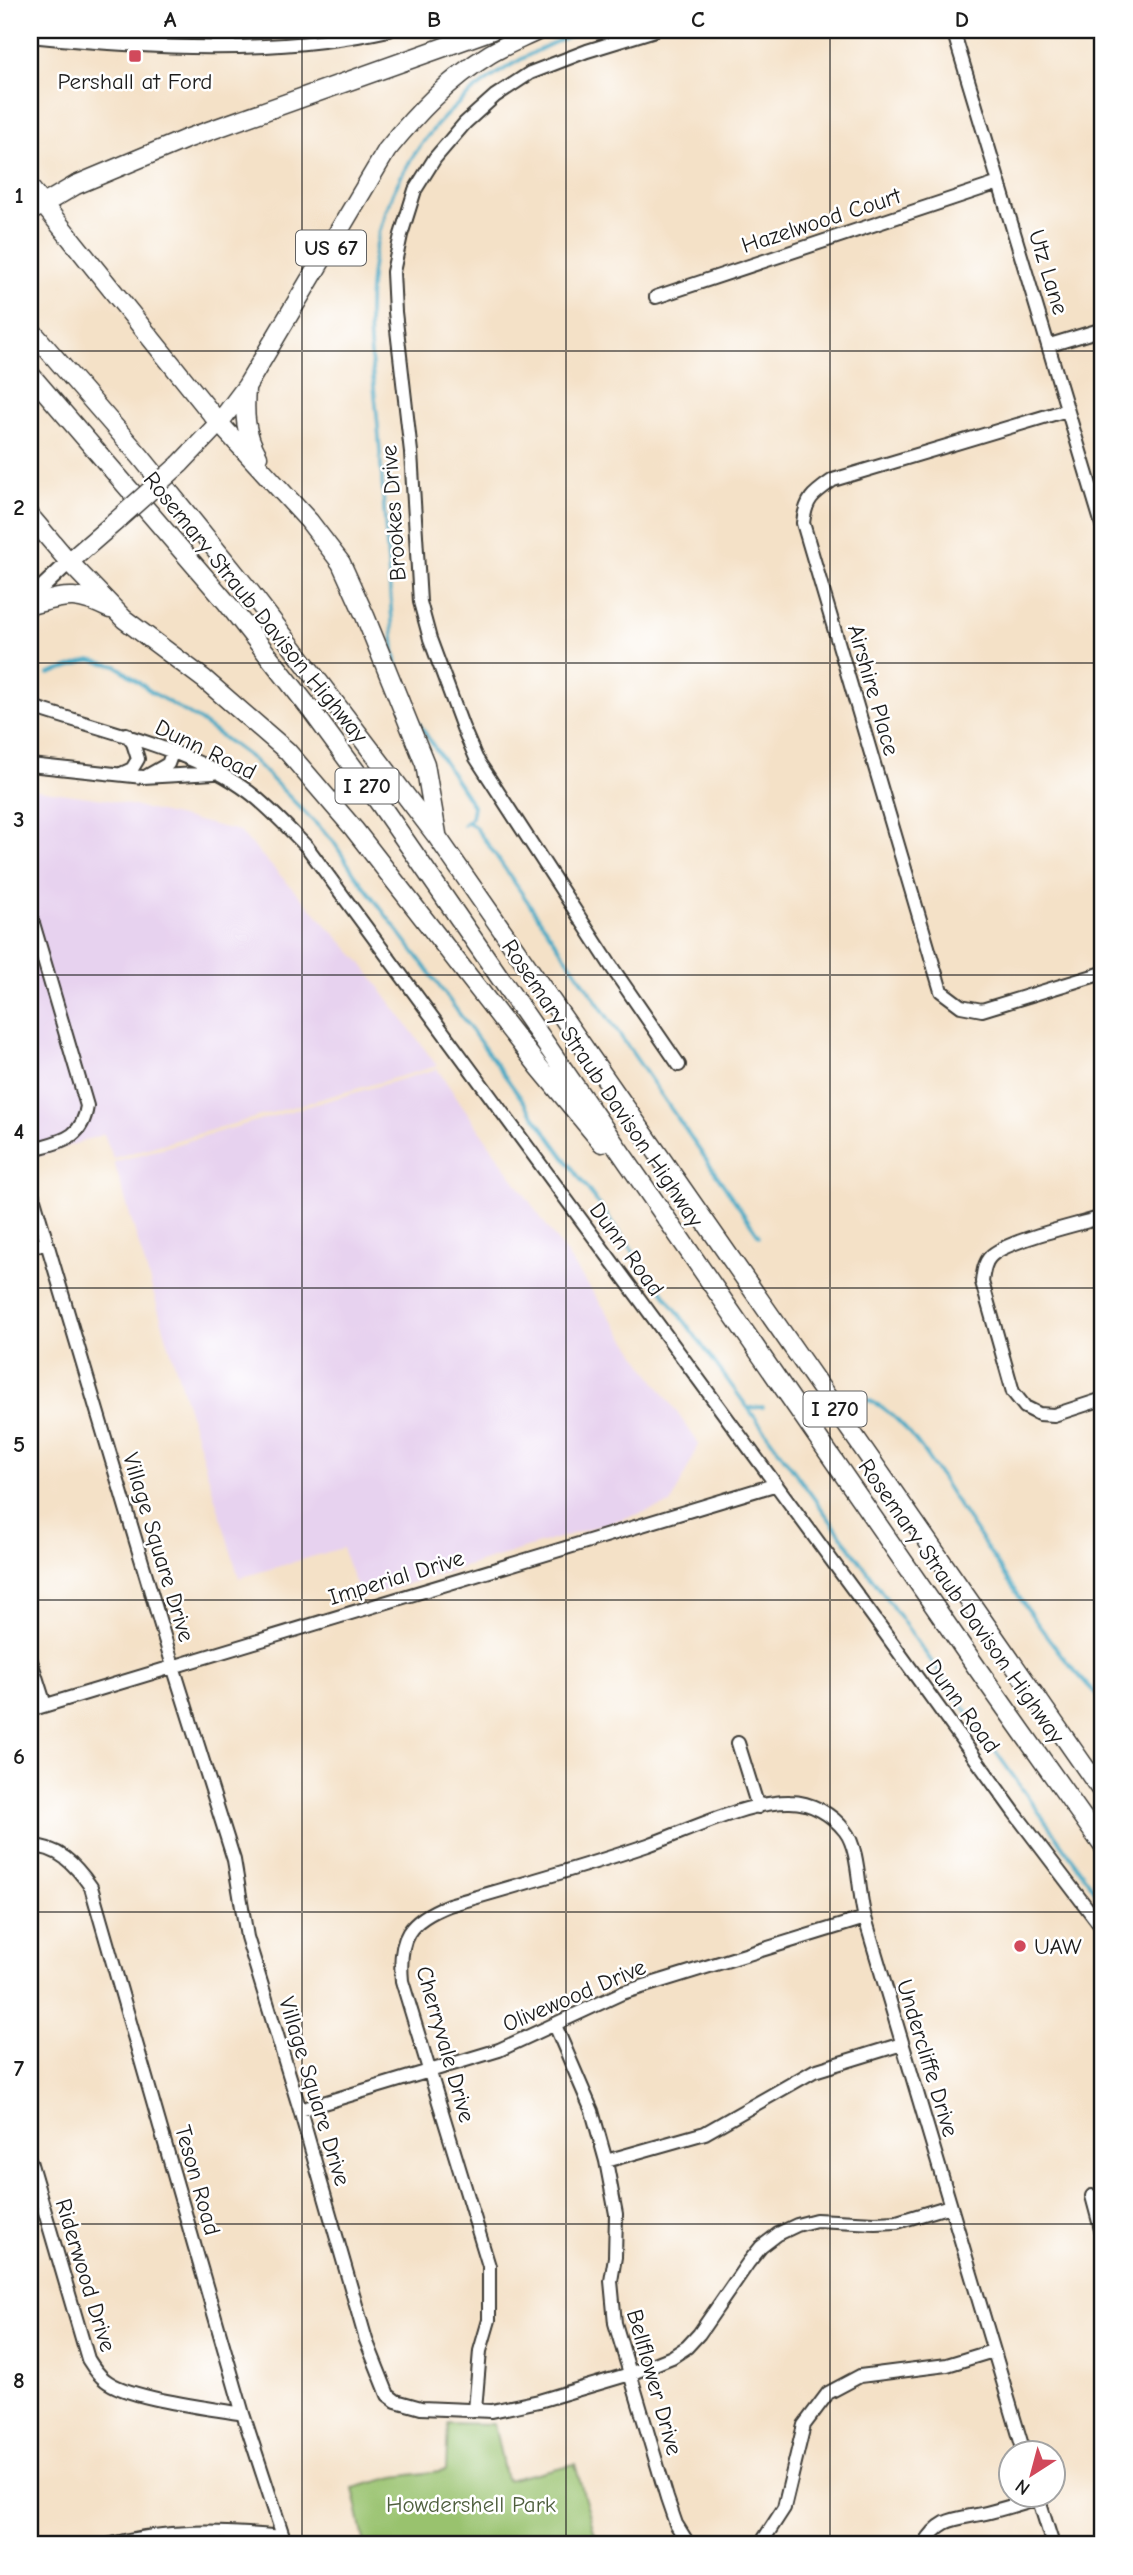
<svg xmlns="http://www.w3.org/2000/svg" width="1133" height="2575" viewBox="0 0 1133 2575" font-family="'Comic Neue',sans-serif">
  <rect width="100%" height="100%" fill="#fff"/>
  <filter id="ink" filterUnits="userSpaceOnUse"><feTurbulence type="fractalNoise" baseFrequency=".0143" numOctaves="2"/><feDisplacementMap in="SourceGraphic" scale="14" xChannelSelector="R" yChannelSelector="G"/><feConvolveMatrix kernelMatrix="1 2 1 2 8 2 1 2 1" color-interpolation-filters="sRGB"/></filter>
  <filter id="wash" filterUnits="userSpaceOnUse"><feTurbulence type="fractalNoise" baseFrequency=".00686" numOctaves="4" result="noise"/><feDisplacementMap in="SourceGraphic" scale="28" xChannelSelector="R" yChannelSelector="G"/><feGaussianBlur stdDeviation="1.57" result="paint"/><feColorMatrix in="noise" values="0 0 0 0 0 0 0 0 0 0 0 0 0 0 0 0 0 1.4 0 .05"/><feComposite in="paint" operator="in"/></filter>
  <g filter="url(#wash)">
    <rect width="100%" height="100%" fill="#f4e1c7"/>
    <path fill="#e7d2ef" d="M30 789 104 799 239 831 361 962 437 1066 113 1158 104 1134 30 1159Z
      M437 1069 699 1444 671 1504 361 1598 342 1548 239 1578 114 1162Z"/>
    <path fill="#99c26e" stroke="#5a6f45" stroke-width="2" d="M448 2423 494 2424 506 2480 575 2464 598 2545H365L353 2488 395 2477 446 2470Z"/>
    <g fill="none" stroke-linecap="round" stroke-linejoin="round">
      <path stroke="#44a8c4" stroke-width="3.5" d="M49 674 90 660 117 666 153 693 199 720 252 759 333 841 354 873 420 960 857 1557 1103 1902
        M400 680 394 649C388 574 384 500 378 426 374 380 366 333 370 287 381 153 465 76 584 30
        M414 716 473 806 471 818 463 825
        M468 822 475 827 492 850 759 1236
        M854 1398C872 1397 887 1410 899 1422 924 1447 941 1480 961 1509 1005 1574 1046 1646 1103 1701
        M748 1408 763 1407"/>
    </g>
  </g>
  <g filter="url(#ink)">
    <g fill="none" stroke-linecap="round" stroke-linejoin="round">
      <g stroke="#3c3a36" stroke-width="16">
        <path id="minor" d="M655 30 587 51 530 73 495 96 465 123 435 158 415 190 401 235 393 272 395 312 411 452 420 602 430 639 463 728 476 758 611 966 679 1065
          M953 30 1103 528
          M30 36C147 48 273 56 389 30
          M656 297 999 183
          M1050 345 1103 329
          M1067 410 833 480C813 494 806 498 803 523L941 991 961 1006 982 1010 1103 973
          M30 706C99 730 189 747 249 792 270 808 288 828 307 847L877 1622 1014 1812 1103 1929
          M30 765 143 777 214 773
          M121 774 132 769 138 759 133 743 126 734
          M147 776 168 764 172 753
          M30 913 87 1106C82 1141 59 1141 30 1150
          M30 1186 173 1666 234 1860 247 1937 300 2110 366 2340 388 2395 396 2401 421 2408 492 2411 539 2401 630 2374 672 2357 687 2347 699 2334 748 2263 761 2247 778 2234 797 2225 816 2220 875 2223 897 2222 950 2206
          M1103 1217C1080 1224 1004 1241 990 1257 984 1263 983 1274 982 1282L1013 1392 1025 1407 1039 1414 1054 1415 1103 1399
          M30 1248 46 1242
          M30 1658 45 1705
          M30 1710 774 1485
          M738 1743 758 1807
          M30 1846C58 1846 75 1864 91 1887L243 2414 286 2545
          M555 2025 592 2111 606 2161 616 2214 615 2257 611 2281 615 2323 667 2498 676 2524 689 2545
          M300 2110 499 2050 622 1993 865 1918
          M30 2161 88 2359C93 2367 97 2374 105 2380 128 2399 211 2408 243 2414
          M606 2161 705 2133 814 2071 902 2044
          M1092 2196 1103 2237
          M475 2410 480 2351 489 2320V2266L402 1981C398 1938 408 1921 449 1905 516 1886 583 1867 648 1845 687 1831 749 1801 790 1802 811 1802 832 1814 845 1831 860 1850 858 1894 865 1918L1024 2452
          M1037 2494 1053 2545
          M108 2545C165 2529 224 2531 283 2537
          M760 2545 784 2508 804 2425 828 2393 860 2376 947 2365 993 2351
          M924 2545C942 2514 959 2520 990 2512 1006 2508 1022 2503 1038 2498"/>
      </g>
      <g stroke="#3c3a36" stroke-width="18">
        <path id="major" d="M30 599 69 562"/>
      </g>
      <g stroke="#3c3a36" stroke-width="21">
        <path id="highway" d="M30 188 219 423 309 521 341 563 365 616 425 764 437 834
          M30 212 76 185 186 139 492 30
          M30 329 140 456 251 593 438 838 1103 1793
          M30 374 227 603 311 710 380 804 977 1668 1103 1846
          M246 389C244 414 245 434 258 456
          M180 464 219 423 246 387 387 150C417 113 449 79 490 54 505 45 523 38 539 30
          M30 516 69 562 124 619 204 679 287 751 354 829 539 1067 602 1143
          M69 562 115 522
          M30 605C66 596 74 591 110 609"/>
      </g>
      <use href="#minor" stroke="#fff" stroke-width="12"/>
      <use href="#major" stroke="#fff" stroke-width="14"/>
      <use href="#highway" stroke="#fff" stroke-width="18"/>
      <g stroke="#3c3a36" stroke-width="21" stroke-linecap="butt">
        <path id="highway-bridge" d="M115 522 180 464"/>
      </g>
      <use href="#highway-bridge" stroke="#fff" stroke-width="18"/>
    </g>
  </g>
  <path fill="none" stroke="#1c1c1c" stroke-width="2" stroke-opacity="0.55" d="M302 30V2545M566 30V2545M830 30V2545M30 351H1103M30 663H1103M30 975H1103M30 1288H1103M30 1600H1103M30 1912H1103M30 2224H1103"/>
  <g fill="#d1495b" stroke="#fff" stroke-width="2.5">
    <rect x="128" y="49" width="14" height="14" rx="3.5"/>
    <circle cx="1020" cy="1946" r="7"/>
  </g>
  <g text-anchor="middle" stroke-width="5" stroke-linejoin="round" paint-order="stroke">
    <g fill="#fff" stroke="#606060" stroke-width="2">
      <rect x="296" y="230.5" width="70" height="35" rx="5"/>
      <rect x="335.5" y="768.5" width="63" height="35" rx="5"/>
      <rect x="803.5" y="1391.5" width="63" height="35" rx="5"/>
    </g>
    <g font-size="21" font-weight="bold" fill="#1c1c1c">
      <text x="331" y="255">US 67</text>
      <text x="367" y="793">I 270</text>
      <text x="835" y="1416">I 270</text>
    </g>
    <g font-size="23" fill="#1c1c1c" stroke="#fff">
      <text x="135" y="89">Pershall at Ford</text>
      <text x="1034" y="1954" text-anchor="start">UAW</text>
    </g>
    <g font-size="23" fill="#1c1c1c" stroke="#fff">
      <text transform="translate(821 220) rotate(-18)" y="8">Hazelwood Court</text>
      <text transform="translate(1049 272) rotate(73)" y="8">Utz Lane</text>
      <text transform="translate(393 513) rotate(-94)" y="8">Brookes Drive</text>
      <text transform="translate(256 607) rotate(51)" y="8">Rosemary Straub Davison Highway</text>
      <text transform="translate(874 690) rotate(74)" y="8">Airshire Place</text>
      <text transform="translate(206 749) rotate(26)" y="8">Dunn Road</text>
      <text transform="translate(603 1083) rotate(56)" y="8">Rosemary Straub Davison Highway</text>
      <text transform="translate(627 1249) rotate(54)" y="8">Dunn Road</text>
      <text transform="translate(159 1547) rotate(73)" y="8">Village Square Drive</text>
      <text transform="translate(396 1577) rotate(-17)" y="8">Imperial Drive</text>
      <text transform="translate(962 1601) rotate(55)" y="8">Rosemary Straub Davison Highway</text>
      <text transform="translate(963 1706) rotate(54)" y="8">Dunn Road</text>
      <text transform="translate(574 1995) rotate(-23)" y="8">Olivewood Drive</text>
      <text transform="translate(446 2044) rotate(74)" y="8">Cherryvale Drive</text>
      <text transform="translate(928 2058) rotate(73)" y="8">Undercliffe Drive</text>
      <text transform="translate(315 2091) rotate(73)" y="8">Village Square Drive</text>
      <text transform="translate(198 2180) rotate(74)" y="8">Teson Road</text>
      <text transform="translate(86 2275) rotate(73)" y="8">Riderwood Drive</text>
      <text transform="translate(655 2382) rotate(74)" y="8">Bellflower Drive</text>
    </g>
    <g font-size="23" fill="#4e5e3d" stroke="#fff">
      <text x="471" y="2512">Howdershell Park</text>
    </g>
  </g>
  <rect width="1133" height="2575" fill="none" stroke="#fff" stroke-width="77"/>
  <g transform="translate(1032 2474) rotate(216)"><circle r="33" fill="#ffffff" stroke="#a4a4a4" stroke-width="2"/>
  <path d="M0-5L12 26L0 18L-12 26Z" fill="#d1495b"/>
  <text y="-10" font-size="19" font-weight="bold" text-anchor="middle" fill="#1c1c1c">N</text>
  </g>
  <rect x="38" y="38" width="1056" height="2498" fill="none" stroke="#1c1c1c" stroke-width="2.5"/>
  <g font-size="23" text-anchor="middle" font-weight="bold" fill="#1c1c1c">
    <text x="170" y="27">A</text>
    <text x="434" y="27">B</text>
    <text x="698" y="27">C</text>
    <text x="962" y="27">D</text>
    <text x="19" y="203">1</text>
    <text x="19" y="515">2</text>
    <text x="19" y="827">3</text>
    <text x="19" y="1139">4</text>
    <text x="19" y="1452">5</text>
    <text x="19" y="1764">6</text>
    <text x="19" y="2076">7</text>
    <text x="19" y="2388">8</text>
  </g>
</svg>
